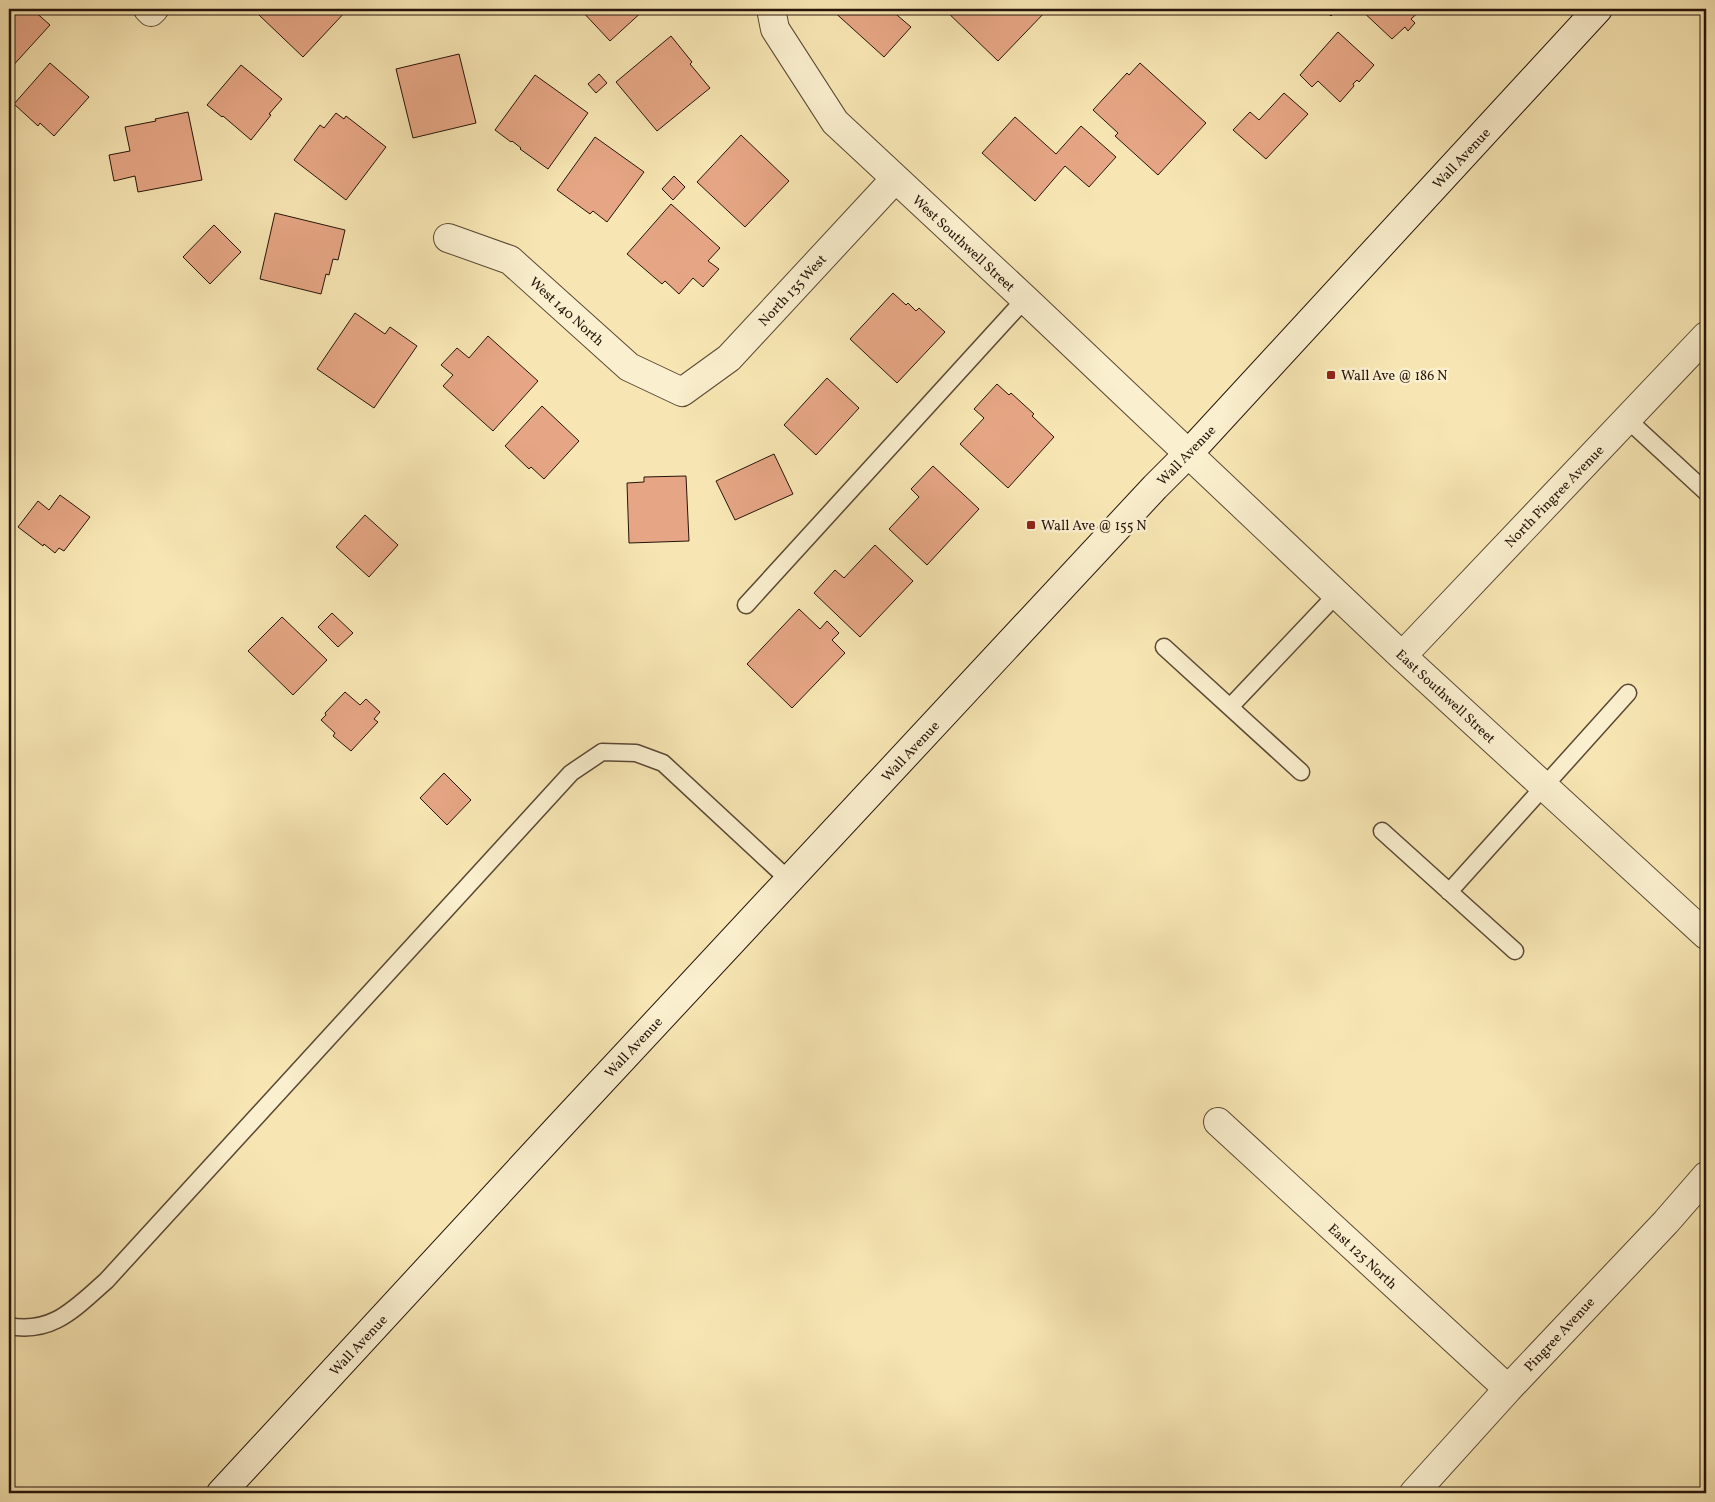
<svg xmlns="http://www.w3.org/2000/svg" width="1715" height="1502" viewBox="0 0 1715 1502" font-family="Vollkorn,serif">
  <rect width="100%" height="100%" fill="#f7e6b3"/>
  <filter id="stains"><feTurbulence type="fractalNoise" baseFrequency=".004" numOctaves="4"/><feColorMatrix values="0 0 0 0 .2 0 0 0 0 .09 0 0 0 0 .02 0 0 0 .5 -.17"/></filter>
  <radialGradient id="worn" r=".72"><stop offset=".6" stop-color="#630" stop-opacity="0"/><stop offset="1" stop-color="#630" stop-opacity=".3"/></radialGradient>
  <path fill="#e6a685" stroke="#26140a" d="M9 9H32L50 25 9 70Z
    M265 9H345L347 10 303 57 259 15Z
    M580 9H645L610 41Z
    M831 9H890L911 27 884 57Z
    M944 9H1048L998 61Z
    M1323 9H1338L1331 16Z
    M1360 9H1422L1411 19 1415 23 1408 31 1405 27 1392 39Z
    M1338 32 1374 65 1359 82 1357 80 1353 84 1354 86 1340 102 1318 81 1312 87 1300 75Z
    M671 36 692 62 690 64 710 88 657 131 616 82Z
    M459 54 476 123 413 138 396 69Z
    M50 63 89 97 54 136 40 123 38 126 14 104Z
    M1140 63 1206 123 1158 175 1115 136 1118 133 1093 110 1127 73 1129 75Z
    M241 65 282 99 269 114 271 115 251 140 223 116 222 117 207 105Z
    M599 74 607 83 596 93 588 84Z
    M535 75 588 113 548 169 520 149 521 148 512 141 511 142 495 130Z
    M1284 93 1308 114 1266 159 1233 130 1250 112 1259 120Z
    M188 112 202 180 138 192 135 176 114 181 109 155 130 151 125 127 156 121 155 119Z
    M336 113 344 119 346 116 386 147 346 200 294 160 320 125 324 128Z
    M1015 117 1056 154 1081 126 1116 157 1089 187 1065 166 1035 201 982 153Z
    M741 135 789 181 745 227 697 182Z
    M595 137 644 172 607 222 593 211 590 214 557 190Z
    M674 176 685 187 673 200 662 189Z
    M671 204 720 248 708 261 719 269 703 287 693 278 679 294 665 281 662 284 627 254Z
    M275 213 345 230 338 260 333 259 329 275 326 274 321 294 260 279Z
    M214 225 241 252 210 284 183 257Z
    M893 293 906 305 908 303 916 311 919 308 945 332 897 383 850 339Z
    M355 313 385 334 390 327 417 346 374 408 317 369Z
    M488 336 538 381 493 431 443 386 453 375 441 365 457 348 469 358Z
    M827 378 859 408 816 455 784 425Z
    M997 384 1009 395 1011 393 1034 414 1032 416 1054 437 1008 488 960 444 984 418 974 409Z
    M542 406 579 441 544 479 531 467 529 469 505 446Z
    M774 454 793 494 735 520 716 481Z
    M933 466 979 509 927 565 889 529 919 497 911 489Z
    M686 476 689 541 629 543 627 483 644 482V477Z
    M60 495 90 517 64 551 59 548 55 553 44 544 43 546 18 527 38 501 49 510Z
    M365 515 398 545 369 577 336 547Z
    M875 545 913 581 860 637 814 593 835 570 844 578Z
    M799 609 820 629 827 621 839 633 832 640 845 653 792 708 747 664Z
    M332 613 353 633 338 647 318 627Z
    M282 617 327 660 293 695 248 651Z
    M345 692 360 705 366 699 380 712 374 719 378 722 351 751 333 736 335 733 321 720 326 715 325 713Z
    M444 773 471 800 447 825 420 798Z"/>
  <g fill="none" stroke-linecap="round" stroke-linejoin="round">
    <g stroke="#5a4834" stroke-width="19">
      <path id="lane" d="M1628 420 1706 492
        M746 605 1025 299
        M1164 647 1301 772
        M1230 707 1337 594
        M1382 831 1515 951
        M1449 892 1628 693
        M9 1326C53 1334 75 1308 106 1281L571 773 602 752 636 753 663 763 789 880"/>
    </g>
    <g stroke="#5a4834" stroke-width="30">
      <path id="street" d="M148 9 151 12 154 9
        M771 9 775 29 835 122 1025 299 1402 656 1706 935
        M448 238 510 260 629 367 682 392 729 358 895 179
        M1402 656 1706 336
        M1218 1122 1508 1389
        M1414 1493 1508 1389 1666 1222 1706 1176"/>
    </g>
    <g stroke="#26140a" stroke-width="30">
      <path id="secondary" d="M221 1493 559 1127 1155 487 1189 453 1598 9"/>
    </g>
    <use href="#lane" stroke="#faefce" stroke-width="16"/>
    <use href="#street" stroke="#faefce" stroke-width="28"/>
    <use href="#secondary" stroke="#faefce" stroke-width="28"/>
  </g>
  <g fill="#8f2418" stroke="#faefce" stroke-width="2">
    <rect x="1326" y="370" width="10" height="10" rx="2.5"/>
    <rect x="1026" y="520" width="10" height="10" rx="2.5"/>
  </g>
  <g text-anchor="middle" stroke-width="5" stroke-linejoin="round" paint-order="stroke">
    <g font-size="14" fill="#26140a" stroke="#faefce">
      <text transform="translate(1461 158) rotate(-47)" y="5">Wall Avenue</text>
      <text transform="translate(964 243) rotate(43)" y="5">West Southwell Street</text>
      <text transform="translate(792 290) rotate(-47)" y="5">North 135 West</text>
      <text transform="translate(567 311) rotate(42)" y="5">West 140 North</text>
      <text transform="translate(1186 455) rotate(-46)" y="5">Wall Avenue</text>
      <text transform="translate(1554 496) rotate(-46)" y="5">North Pingree Avenue</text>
      <text transform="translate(1446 696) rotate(43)" y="5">East Southwell Street</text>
      <text transform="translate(910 751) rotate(-47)" y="5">Wall Avenue</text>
      <text transform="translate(633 1047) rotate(-47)" y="5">Wall Avenue</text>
      <text transform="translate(1363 1256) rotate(43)" y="5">East 125 North</text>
      <text transform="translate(1559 1334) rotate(-47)" y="5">Pingree Avenue</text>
      <text transform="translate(358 1345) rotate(-47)" y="5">Wall Avenue</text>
    </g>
    <g font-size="14" fill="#26140a" stroke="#faefce" text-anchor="start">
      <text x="1341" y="380">Wall Ave @ 186 N</text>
      <text x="1041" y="530">Wall Ave @ 155 N</text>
    </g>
  </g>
  <rect width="1715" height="1502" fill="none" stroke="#f7e6b3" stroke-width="30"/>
  <rect x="10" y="10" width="1695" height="1482" fill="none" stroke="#26140a" stroke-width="2.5"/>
  <rect x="15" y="15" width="1685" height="1472" fill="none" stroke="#26140a"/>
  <rect width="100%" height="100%" filter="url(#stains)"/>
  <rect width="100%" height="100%" fill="url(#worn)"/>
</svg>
